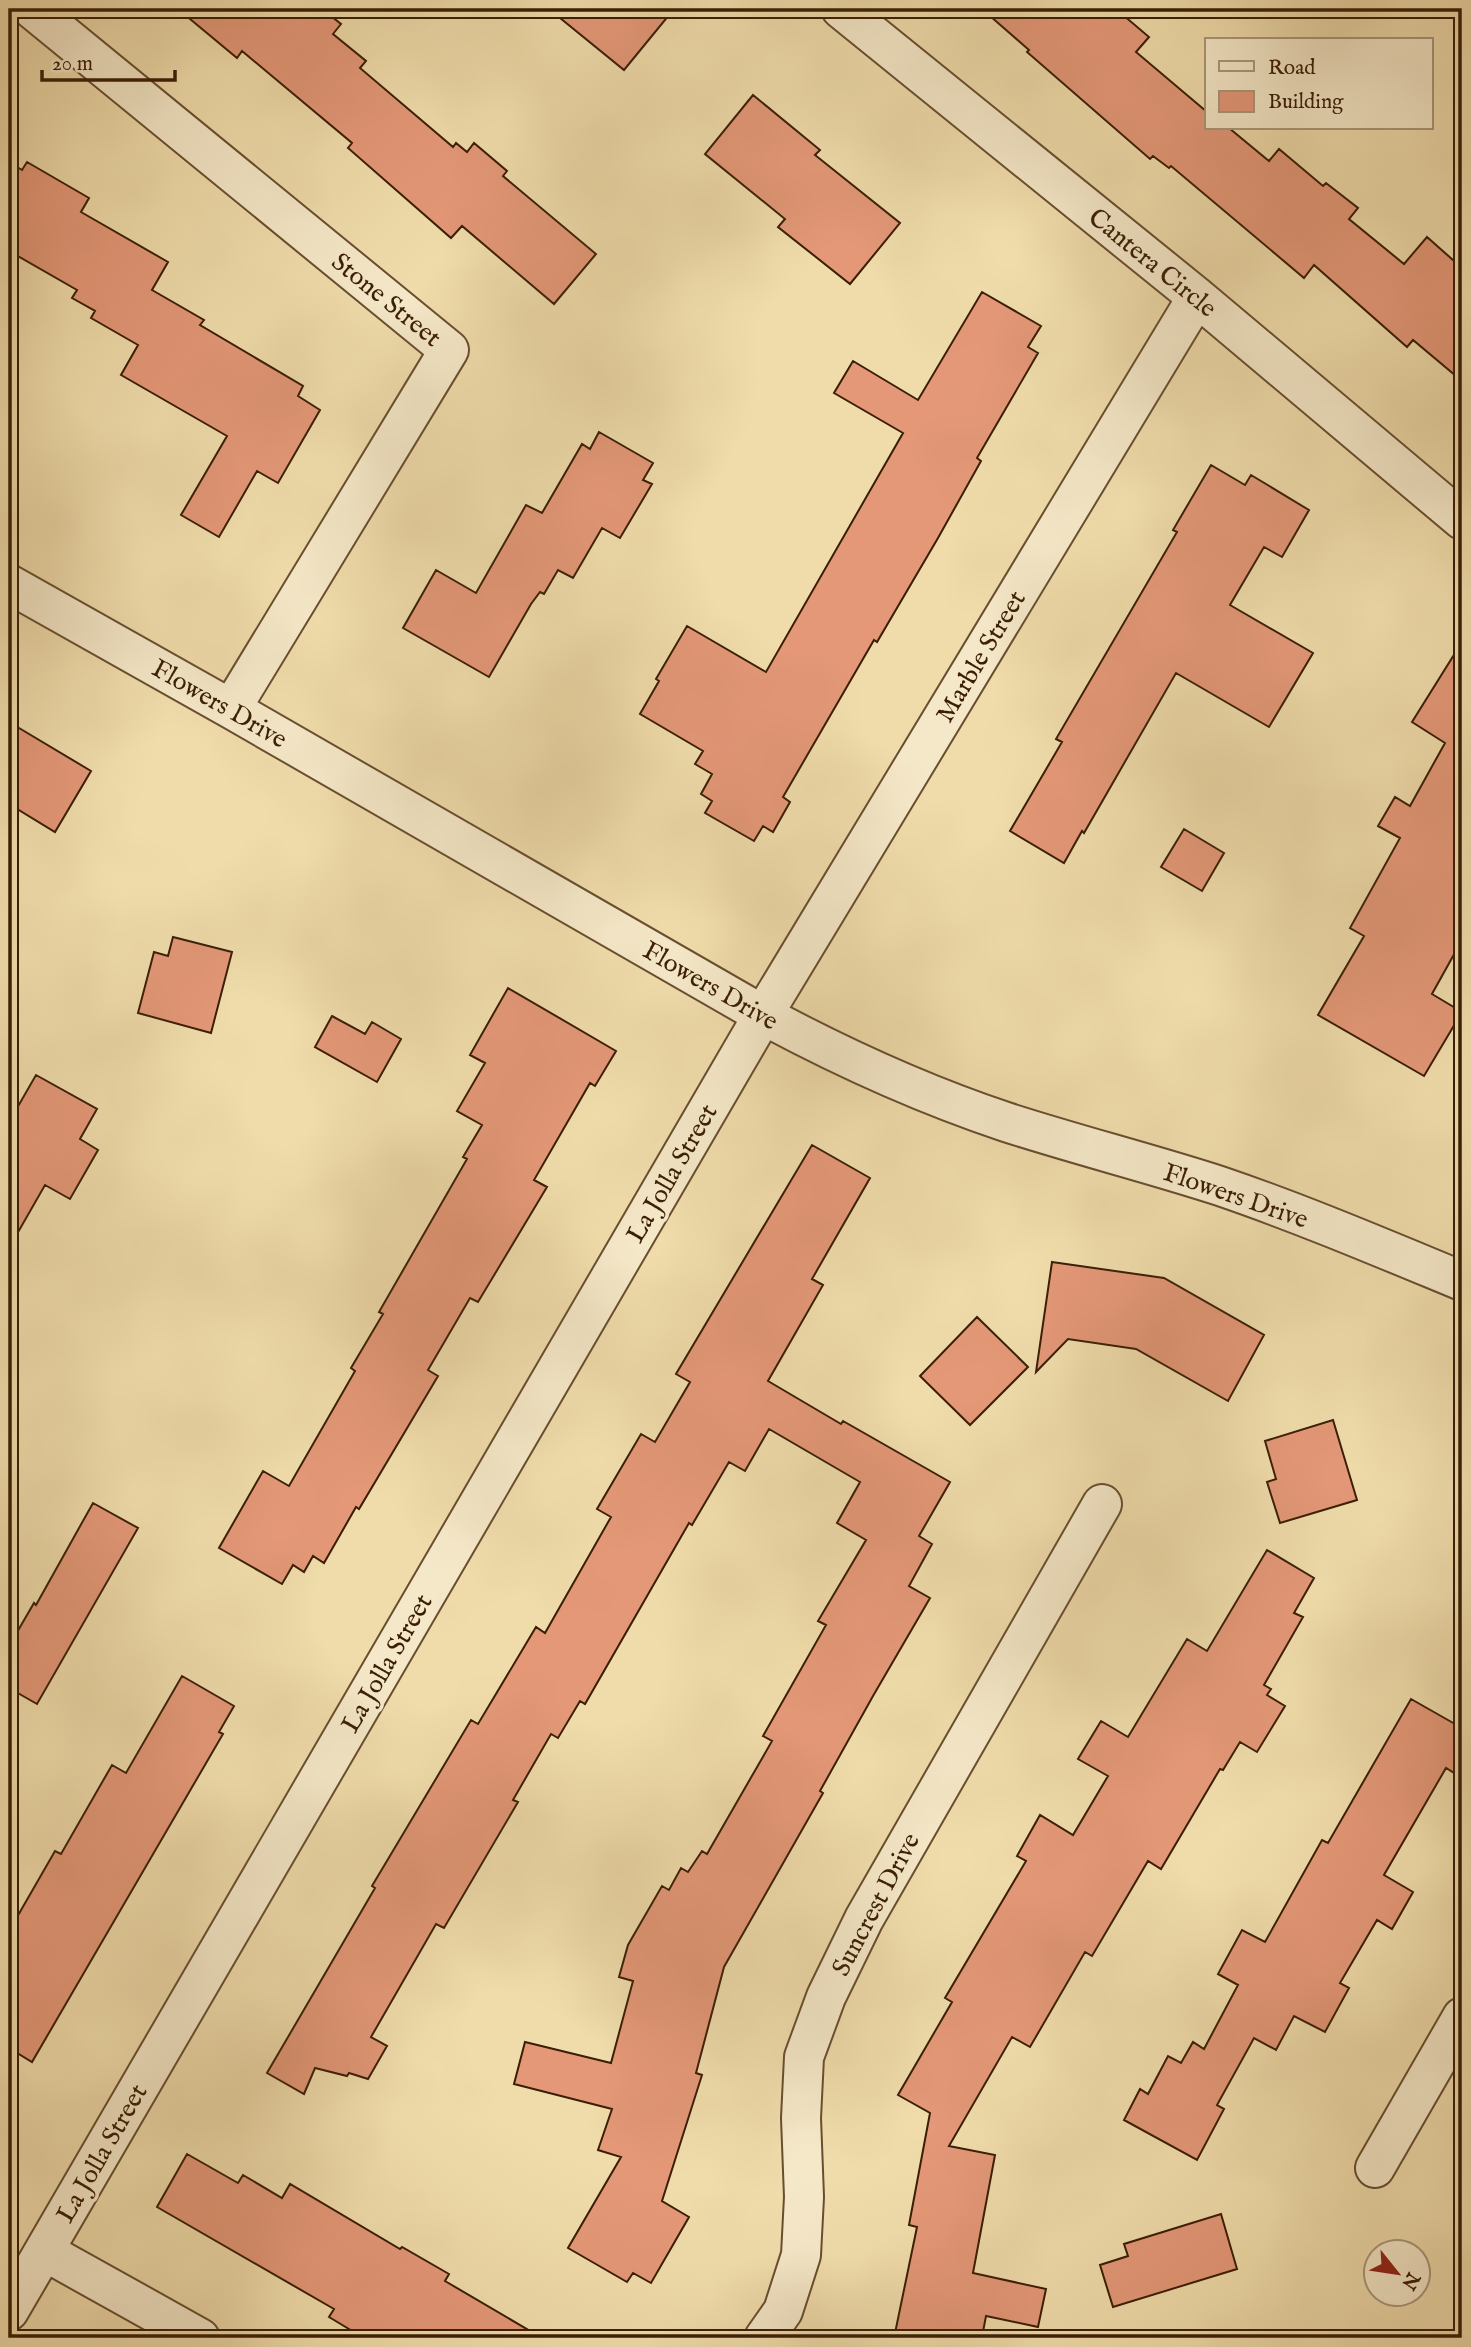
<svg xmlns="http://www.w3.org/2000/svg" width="1471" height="2347" viewBox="0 0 1471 2347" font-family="'IM FELL English',serif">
  <rect width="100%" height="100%" fill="#f0dcab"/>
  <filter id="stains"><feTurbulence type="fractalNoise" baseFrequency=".00286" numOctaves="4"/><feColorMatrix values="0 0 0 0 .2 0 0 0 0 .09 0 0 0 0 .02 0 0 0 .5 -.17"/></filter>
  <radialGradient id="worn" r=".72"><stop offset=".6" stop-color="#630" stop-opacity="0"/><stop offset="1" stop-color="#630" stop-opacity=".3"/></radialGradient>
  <path fill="#e49878" stroke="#3a1e06" stroke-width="2" d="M178 9H322L341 24 333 34 366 61 360 68 453 147 456 143 467 152 474 143 507 171 503 176 596 254 554 304 462 226 451 238 348 148 352 143 242 51 237 58Z
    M549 9H674L624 70Z
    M982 9H1116L1149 37 1136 52 1207 112V128H1229L1269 161 1279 149 1323 186 1326 183 1358 208 1349 219 1404 264 1427 237 1462 268V381L1413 340 1407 347 1314 265 1304 278 1171 166 1169 168 1153 156 1150 159 1027 52 1029 50Z
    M753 95 820 150 815 155 900 223 850 284 778 227 785 219 705 154Z
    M9 162 22 170 27 162 89 198 81 212 168 262 152 290 204 320 200 325 303 386 298 396 320 410 278 483 257 471 219 537 181 515 227 436 121 375 138 345 91 318 95 311 72 298 77 290 9 251Z
    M982 292 1041 326 1028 347 1038 353 977 458 981 461 938 538 877 642 874 640 783 797 790 802 773 832 763 826 754 841 705 813 712 801 701 794 712 774 695 764 703 751 640 714 659 681 656 679 687 626 766 672 903 433 834 393 853 361 918 400Z
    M599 432 653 463 643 480 652 484 620 538 602 528 573 578 558 570 544 594 540 592 531 604 489 677 403 628 436 570 476 593 526 505 542 513 582 444 590 449Z
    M1211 465 1245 485 1251 475 1309 510 1282 557 1264 547 1230 605 1313 653 1269 727 1176 673 1084 833 1082 831 1064 863 1010 831 1062 742 1056 739 1177 532 1173 530Z
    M1462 642V940L1432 994 1462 1012 1424 1076 1318 1015 1364 936 1350 928 1400 838 1378 826 1395 797 1410 806 1445 743 1412 722Z
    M9 722 91 771 55 832 9 804Z
    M1184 829 1224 853 1202 891 1161 867Z
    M173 937 232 952 211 1033 138 1013 154 952 168 956Z
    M508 988 616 1051 595 1086 590 1083 534 1180 547 1187 478 1302 470 1298 428 1370 438 1376 359 1509 356 1507 324 1563 313 1556 304 1572 293 1565 282 1584 219 1548 263 1471 289 1486 355 1371 351 1368 383 1314 379 1312 467 1159 463 1157 482 1125 457 1111 485 1063 470 1055Z
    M332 1016 365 1034 372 1022 401 1039 377 1082 315 1047Z
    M36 1075 97 1109 80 1139 98 1150 70 1199 45 1185 9 1248V1122Z
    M812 1145 870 1178 812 1279 823 1285 768 1381 841 1424 843 1421 950 1482 919 1536 932 1544 909 1586 930 1598 873 1696 820 1791 823 1793 724 1967 696 2073 702 2075 662 2201 689 2217 651 2283 633 2273 627 2282 568 2248 621 2157 598 2150 612 2109 514 2084 525 2042 611 2063 633 1981 619 1977 628 1945 662 1886 669 1890 681 1868 688 1872 702 1851 707 1854 772 1741 763 1736 826 1625 818 1621 866 1540 837 1523 860 1482 769 1429 745 1471 729 1462 692 1525 689 1523 585 1704 580 1701 558 1738 551 1734 513 1800 518 1802 444 1928 436 1924 371 2037 387 2046 368 2079 349 2073 347 2076 315 2068 304 2094 267 2073 375 1888 372 1886 471 1720 478 1724 536 1627 545 1633 611 1517 597 1509 641 1434 655 1442 690 1382 676 1374Z
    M1052 1262 1164 1278 1264 1335 1228 1401 1136 1349 1068 1339 1036 1372Z
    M977 1317 1028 1367 970 1425 920 1376Z
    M1333 1420 1357 1500 1280 1523 1267 1482 1276 1479 1265 1441Z
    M93 1503 138 1528 37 1704 9 1688V1646L34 1603 36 1605Z
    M1267 1550 1314 1578 1294 1613 1303 1617 1264 1685 1271 1689 1267 1695 1285 1706 1257 1752 1240 1742 1223 1770 1220 1769 1161 1869 1148 1861 1092 1956 1085 1952 1030 2047 1012 2037 949 2146 995 2155 973 2273 1046 2289 1038 2327 986 2316 982 2337 952 2331 950 2338H894L917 2227 909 2225 930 2113 898 2095 952 2002 945 1998 1026 1861 1017 1856 1040 1815 1073 1835 1108 1776 1078 1759 1101 1721 1128 1737 1187 1639 1207 1651Z
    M182 1676 234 1706 219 1732 223 1734 32 2062 9 2048V1931L55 1851 61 1854 112 1765 126 1773Z
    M1411 1699 1462 1728V1778L1446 1768 1384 1875 1413 1892 1392 1929 1377 1920 1340 1983 1349 1988 1325 2032 1294 2016 1276 2050 1254 2038 1217 2105 1224 2109 1197 2160 1124 2120 1140 2089 1148 2094 1168 2056 1181 2063 1193 2042 1204 2049 1238 1985 1218 1974 1242 1930 1265 1942 1322 1840 1328 1843Z
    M187 2154 238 2183 243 2175 282 2198 290 2184 400 2249 402 2247 449 2274 445 2281 542 2338H364L329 2317 334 2309 157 2207Z
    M1221 2214 1237 2269 1113 2307 1100 2265 1128 2256 1124 2244Z"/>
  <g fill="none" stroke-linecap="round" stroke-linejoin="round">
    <g stroke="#684e2f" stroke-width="42">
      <path id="minor" d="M32 9 449 350 231 709
        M841 9 1197 297 1462 520
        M9 584 231 709 763 1015C841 1057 922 1094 1006 1122 1077 1145 1149 1163 1220 1186 1302 1214 1382 1248 1462 1281
        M1375 2168 1462 2017
        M44 2251 200 2338
        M9 2311 763 1015 1197 297
        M764 2338 783 2311 801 2255 804 2197 801 2118 804 2057 826 1997 864 1919 1102 1504"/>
    </g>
    <use href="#minor" stroke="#f5e8c8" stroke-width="38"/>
  </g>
  <g text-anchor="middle" stroke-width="7" stroke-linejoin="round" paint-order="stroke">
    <g font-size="26" fill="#3a1e06" stroke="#f5e8c8">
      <text transform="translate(1153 262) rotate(39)" y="9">Cantera Circle</text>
      <text transform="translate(387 299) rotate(39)" y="9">Stone Street</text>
      <text transform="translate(980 656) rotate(-59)" y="9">Marble Street</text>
      <text transform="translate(220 703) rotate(30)" y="9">Flowers Drive</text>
      <text transform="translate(711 985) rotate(30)" y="9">Flowers Drive</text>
      <text transform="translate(671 1173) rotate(-60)" y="9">La Jolla Street</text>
      <text transform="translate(1236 1195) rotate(19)" y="9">Flowers Drive</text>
      <text transform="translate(386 1663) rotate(-60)" y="9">La Jolla Street</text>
      <text transform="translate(875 1904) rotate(-62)" y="9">Suncrest Drive</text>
      <text transform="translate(101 2153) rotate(-60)" y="9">La Jolla Street</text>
    </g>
  </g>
  <rect width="1471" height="2347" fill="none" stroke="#f0dcab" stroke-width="35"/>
  <rect x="10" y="10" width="1450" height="2326" fill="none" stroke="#3a1e06" stroke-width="3.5"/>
  <rect x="18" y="18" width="1436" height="2312" fill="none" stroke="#3a1e06" stroke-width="2"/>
  <rect x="1205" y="38" width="228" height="91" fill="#f5e8c8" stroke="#aa977a" stroke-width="2"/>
  <rect x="1219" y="61" width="35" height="10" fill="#f5e8c8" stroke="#aa977a" stroke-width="2"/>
  <text x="1268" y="74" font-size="21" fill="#3a1e06">Road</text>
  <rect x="1219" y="91" width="35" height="21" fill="#e49878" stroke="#aa977a" stroke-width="2"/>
  <text x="1268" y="108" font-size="21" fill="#3a1e06">Building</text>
  <g transform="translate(1397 2273) rotate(120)"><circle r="33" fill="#f5e8c8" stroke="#aa977a" stroke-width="2"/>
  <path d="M0-5L12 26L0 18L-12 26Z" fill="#8f2418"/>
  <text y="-10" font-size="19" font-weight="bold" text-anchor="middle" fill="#3a1e06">N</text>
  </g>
  <path d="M42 70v10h133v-10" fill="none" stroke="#3a1e06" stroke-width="3.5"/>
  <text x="52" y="70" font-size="21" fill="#3a1e06" stroke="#f5e8c8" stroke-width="5" paint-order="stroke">20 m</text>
  <rect width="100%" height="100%" filter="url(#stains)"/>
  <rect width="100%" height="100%" fill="url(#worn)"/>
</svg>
